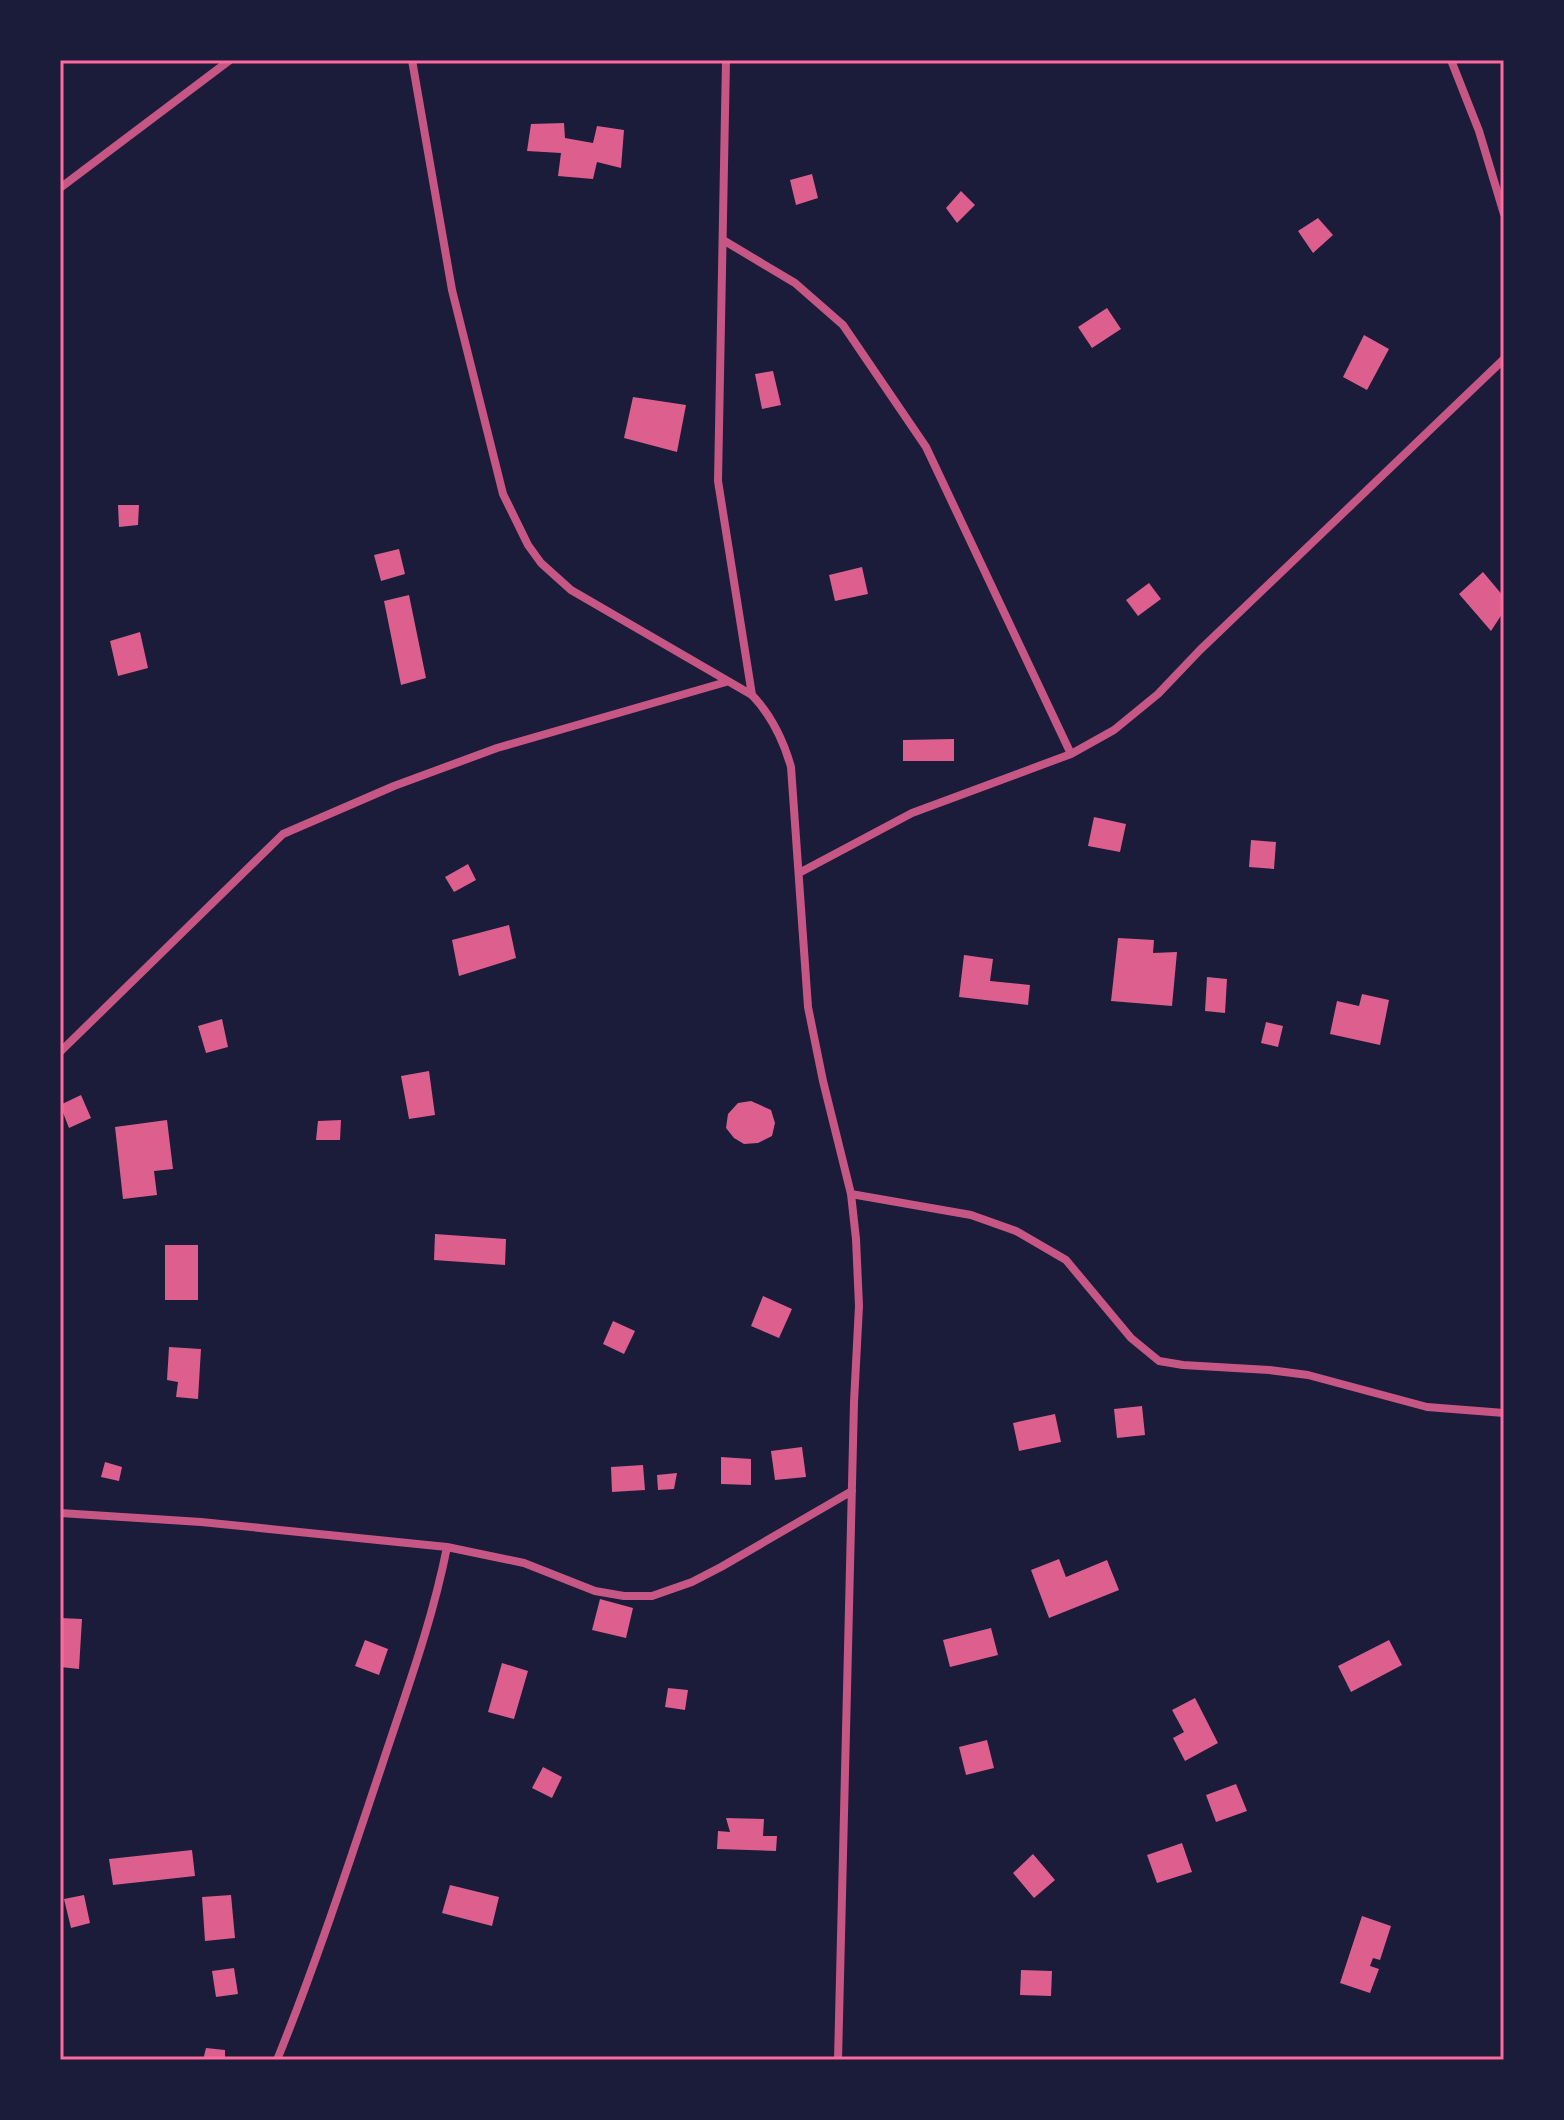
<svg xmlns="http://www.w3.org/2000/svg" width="1564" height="2120" viewBox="0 0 1564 2120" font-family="Georgia,serif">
  <rect width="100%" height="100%" fill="#1b1b3a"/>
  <path fill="#dd5f8e" d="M564 123 565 138 593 143 597 126 624 130 621 168 597 162 593 179 558 176 561 153 527 151 531 124Z
    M812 174 818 198 796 205 790 180Z
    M961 191 975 205 957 223 946 208Z
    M1318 218 1333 235 1313 253 1298 231Z
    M1107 308 1121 329 1092 348 1078 327Z
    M1364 335 1389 349 1367 390 1343 377Z
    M773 371 781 405 762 409 755 374Z
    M633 397 686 405 677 452 624 438Z
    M118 505H139L138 525 119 527Z
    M399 549 405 574 381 581 374 555Z
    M862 567 868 594 835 601 829 575Z
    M1483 572 1504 597V611L1491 631 1459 594Z
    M1149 583 1161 599 1138 616 1126 600Z
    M409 595 426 678 401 685 384 601Z
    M140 632 148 668 118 676 110 641Z
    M954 739V761H903V740Z
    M1094 817 1126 824 1120 852 1088 846Z
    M1251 840 1276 842 1274 869 1249 867Z
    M468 864 476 880 454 892 445 877Z
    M509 925 516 958 459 976 452 940Z
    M1118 938 1154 940 1153 953 1177 952 1172 1006 1111 1001Z
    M964 955 993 959 990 981 1030 985 1028 1005 959 997Z
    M1207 977 1227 979 1225 1013 1205 1011Z
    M1362 994 1389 1000 1380 1045 1330 1034 1337 1001 1359 1006Z
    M222 1019 228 1047 206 1053 198 1026Z
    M1266 1022 1283 1026 1278 1047 1261 1043Z
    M429 1071 435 1115 409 1119 401 1076Z
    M81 1095 91 1118 69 1128 60 1105Z
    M751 1101 771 1110 775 1123 772 1136 758 1143 744 1144 734 1138 726 1128 728 1114 738 1103Z
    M167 1120 173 1169 154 1171 157 1195 123 1199 115 1127Z
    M341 1120 340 1140H316L318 1121Z
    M435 1234 506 1239 505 1265 434 1260Z
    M165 1245H198V1300H165Z
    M763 1296 792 1309 779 1338 751 1326Z
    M613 1321 635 1331 624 1354 603 1344Z
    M169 1347 201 1349 198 1399 176 1397 178 1382 167 1380Z
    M1142 1406 1145 1435 1117 1438 1114 1409Z
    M1055 1414 1061 1442 1019 1451 1013 1423Z
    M802 1447 806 1477 775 1480 771 1451Z
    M721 1457 751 1459V1485L721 1484Z
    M105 1462 122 1467 119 1481 101 1477Z
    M643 1465 645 1490 612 1492 611 1467Z
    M677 1473 674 1489 658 1490 657 1475Z
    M1059 1559 1066 1577 1107 1560 1119 1590 1049 1618 1031 1570Z
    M600 1599 633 1608 626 1638 592 1630Z
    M60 1618 82 1619 79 1669 60 1667Z
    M991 1628 998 1655 950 1667 943 1640Z
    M365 1640 388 1649 379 1675 355 1666Z
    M1389 1640 1402 1665 1351 1692 1338 1666Z
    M502 1663 528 1671 514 1719 488 1712Z
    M668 1688 688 1690 685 1710 665 1707Z
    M1195 1698 1218 1743 1185 1761 1173 1738 1184 1732 1172 1710Z
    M987 1740 994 1768 966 1775 959 1747Z
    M543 1767 562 1777 552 1798 532 1788Z
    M1236 1784 1247 1811 1216 1822 1206 1795Z
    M726 1818 764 1819 763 1836H777L776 1851 717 1849 718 1831 730 1832Z
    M1182 1843 1192 1872 1157 1883 1147 1855Z
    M192 1850 195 1876 113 1885 109 1859Z
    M1033 1854 1055 1880 1034 1898 1013 1873Z
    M450 1885 499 1897 492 1926 442 1913Z
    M84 1895 90 1923 71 1928 64 1899Z
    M231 1895 235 1938 205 1941 202 1897Z
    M1362 1916 1391 1926 1380 1960 1373 1958 1370 1966 1379 1969 1370 1993 1340 1983Z
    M234 1968 238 1994 216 1997 212 1971Z
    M1021 1970 1052 1971 1051 1996 1020 1995Z
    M206 2048 225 2050V2060H203Z"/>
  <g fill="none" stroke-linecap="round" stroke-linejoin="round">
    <path stroke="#c65784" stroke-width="8" d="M412 60 452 290 503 494 528 545 541 563 571 590 752 695C772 716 783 739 791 767L808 1007 823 1081 851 1194 856 1239 859 1306 854 1402 838 2060
      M726 60 718 481 752 695
      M1451 60 1479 131 1504 214
      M60 188 230 60
      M723 240 795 283 843 325 926 447 1071 754
      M799 873 912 813 1071 754 1114 730 1158 694 1200 650 1504 359
      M60 1052 283 834 394 786 497 748 726 682
      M851 1194 971 1215 1016 1231 1066 1260 1131 1338 1159 1361 1183 1365 1269 1370 1308 1375 1427 1407 1504 1413
      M60 1513 201 1522 447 1547
      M277 2060C316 1964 348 1866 381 1768 405 1695 432 1623 447 1547L524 1563 595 1591 624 1596H652L692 1582 721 1567 852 1491"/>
  </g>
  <rect width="1564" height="2120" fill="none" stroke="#1b1b3a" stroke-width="124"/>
  <rect x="62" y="62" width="1440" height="1996" fill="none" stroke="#ff6b9d" stroke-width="3"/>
</svg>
